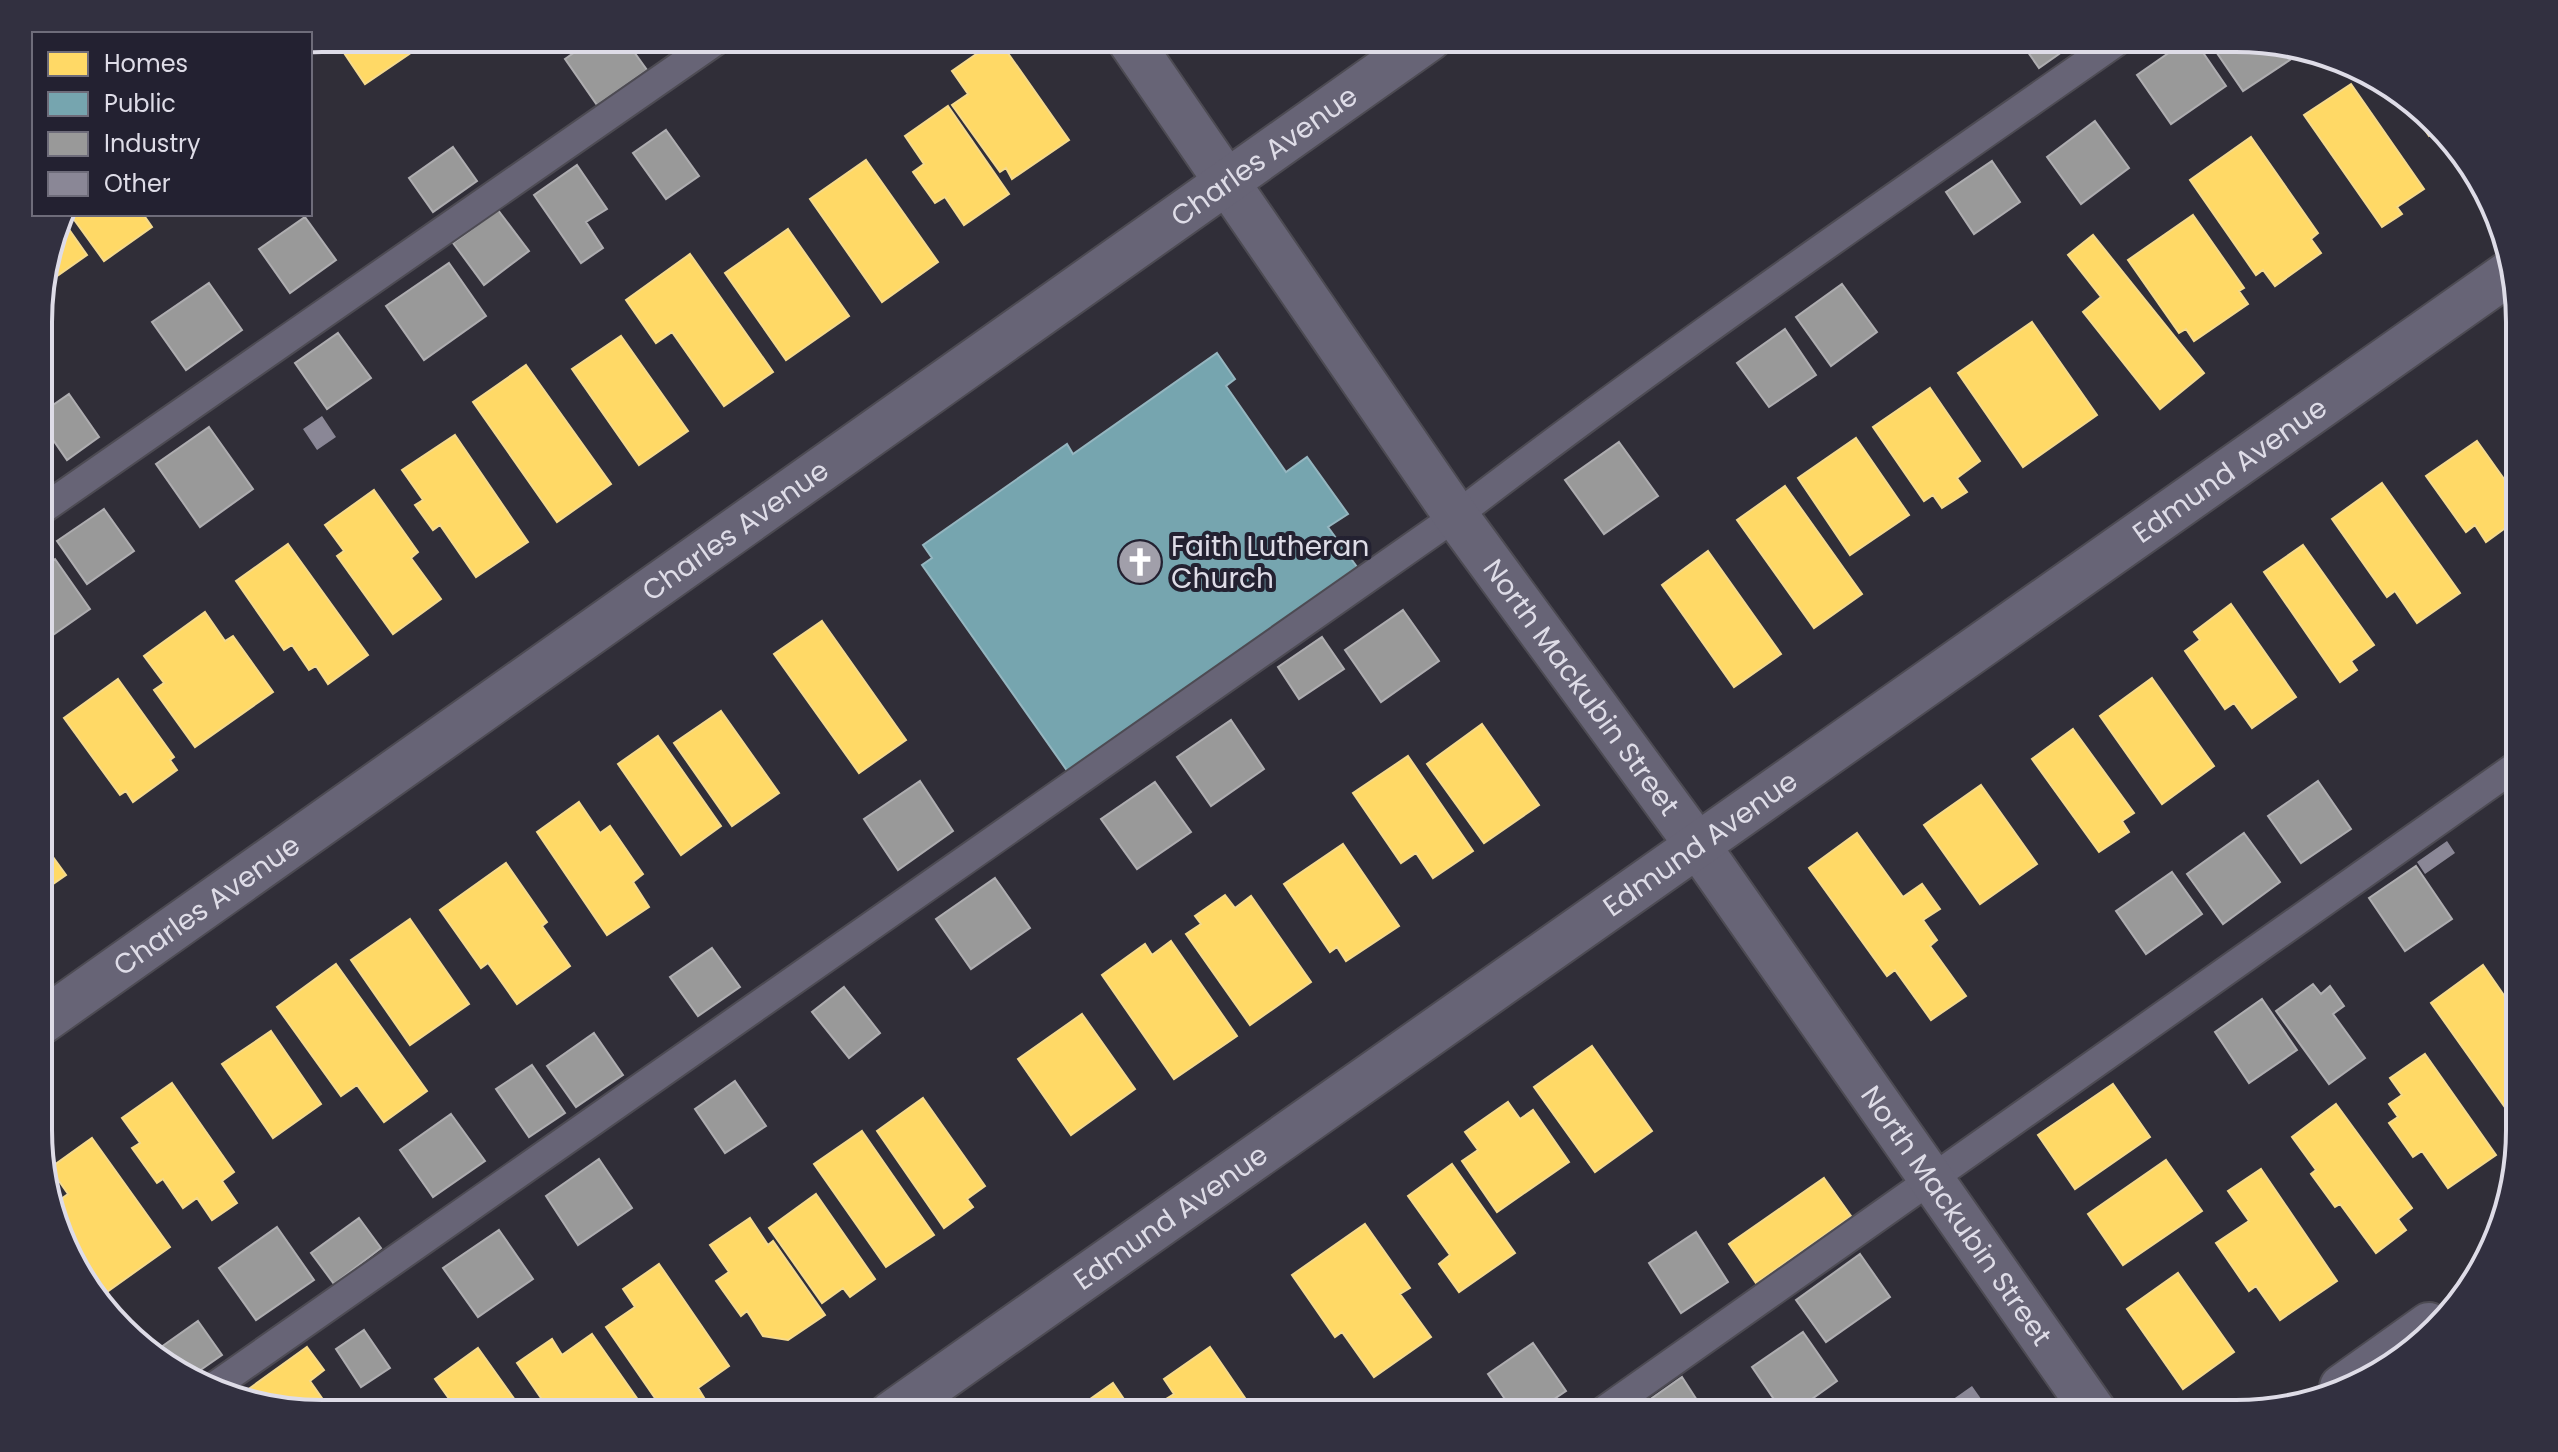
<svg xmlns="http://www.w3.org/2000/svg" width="2558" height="1452" viewBox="0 0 2558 1452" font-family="Poppins,sans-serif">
  <rect width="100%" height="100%" fill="#302e38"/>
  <path fill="#ffd966" stroke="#f5da8d" stroke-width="2" d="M334 38H416L421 46 365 84Z
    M998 39 1069 140 1012 179 1006 168 1000 172 952 105 968 94 952 71Z
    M2351 84 2424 189 2397 207 2402 214 2382 227 2304 115Z
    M2405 102 2437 131 2429 136Z
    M948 106 1009 194 964 225 945 197 935 203 913 172 924 164 905 136Z
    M2251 137 2318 233 2311 239 2321 253 2275 286 2263 270 2256 275 2190 180Z
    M866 160 938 262 882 302 810 199Z
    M70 214H143L152 227 104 261Z
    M2193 215 2244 288 2239 291 2248 304 2194 341 2186 329 2179 333 2128 260Z
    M61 218 87 255 40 288V285Z
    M788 229 849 316 786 360 725 273Z
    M2093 235 2204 373 2160 409 2083 312 2101 297 2068 255Z
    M690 254 773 372 724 406 672 332 656 343 626 300Z
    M2032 322 2097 415 2023 467 1958 373Z
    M621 336 688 431 639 465 572 369Z
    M526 365 611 484 557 522 473 402Z
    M1930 388 1980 461 1957 478 1967 492 1942 508 1933 495 1924 501 1873 427Z
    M455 435 528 542 476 577 440 525 433 530 415 505 423 500 402 470Z
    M1856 438 1909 515 1850 555 1798 478Z
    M2477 441 2519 500V518L2486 542 2475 525 2466 532 2426 476Z
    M2382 483 2460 593 2417 623 2395 591 2387 597 2332 519Z
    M1785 486 1862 594 1814 628 1737 520Z
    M374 490 418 552 411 558 441 599 393 634 337 556 344 551 325 525Z
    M288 544 368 655 328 684 316 666 309 670 292 645 284 650 236 581Z
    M2303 545 2374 645 2351 661 2357 670 2340 682 2264 572Z
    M1708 551 1781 654 1734 687 1662 585Z
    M2231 604 2296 697 2252 728 2234 703 2225 709 2185 651 2200 640 2194 632Z
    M205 612 225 641 233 636 273 692 195 747 154 690 164 683 144 656Z
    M822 621 906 740 859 773 774 654Z
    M2152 678 2214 766 2162 804 2100 716Z
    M118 679 174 757 170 760 177 770 133 802 126 791 120 795 64 718Z
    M721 711 779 793 732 826 674 743Z
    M1482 724 1539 805 1484 843 1427 764Z
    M2073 729 2134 813 2122 821 2129 832 2099 852 2032 759Z
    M658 736 721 826 681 855 618 764Z
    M1408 756 1473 851 1433 878 1416 853 1401 863 1353 793Z
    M1981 785 2037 864 1980 904 1924 825Z
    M579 802 600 833 610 826 643 874 633 882 649 907 607 935 537 832Z
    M1857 833 1903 897 1922 884 1940 909 1923 920 1937 940 1930 946 1966 996 1931 1020 1895 970 1887 976 1809 868Z
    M40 839 66 875 40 893Z
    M1343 844 1399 926 1346 961 1337 947 1330 952 1284 884Z
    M506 863 547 922 542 926 570 966 517 1004 488 963 481 968 440 910Z
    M1225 895 1235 908 1251 896 1311 982 1250 1025 1186 934 1201 924 1195 916Z
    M410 919 469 1004 410 1045 351 960Z
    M1171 941 1237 1036 1174 1079 1102 975 1145 944 1152 955Z
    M336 964 427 1091 384 1122 357 1085 341 1096 277 1007Z
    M2483 965 2519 1017V1127L2431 1003Z
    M1082 1014 1135 1089 1071 1135 1018 1059Z
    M271 1031 321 1104 273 1138 222 1064Z
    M1592 1046 1652 1131 1595 1172 1534 1087Z
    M2425 1054 2496 1155 2448 1188 2422 1151 2413 1157 2389 1123 2398 1117 2389 1104 2402 1095 2390 1078Z
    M172 1083 234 1172 222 1181 237 1203 212 1220 197 1198 183 1208 163 1179 157 1183 132 1148 140 1143 122 1118Z
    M2113 1084 2150 1137 2075 1189 2038 1135Z
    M923 1098 985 1186 967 1199 973 1207 944 1228 877 1131Z
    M1508 1102 1520 1119 1533 1110 1569 1162 1497 1212 1462 1161 1478 1150 1465 1132Z
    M2336 1104 2412 1208 2398 1219 2406 1230 2376 1253 2340 1204 2335 1207 2311 1174 2316 1170 2292 1137Z
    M862 1131 934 1235 886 1267 814 1164Z
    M92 1138 170 1247 104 1294 71 1248 54 1204 68 1194 50 1168Z
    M2166 1160 2202 1211 2123 1265 2088 1214Z
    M1452 1164 1515 1253 1459 1292 1439 1264 1450 1255 1408 1196Z
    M2261 1169 2337 1281 2280 1320 2256 1286 2249 1291 2216 1243 2249 1221 2228 1191Z
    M1824 1178 1851 1216 1756 1283 1729 1244Z
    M816 1194 875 1279 850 1297 843 1288 822 1303 769 1228Z
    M750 1218 768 1245 773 1241 825 1315 788 1340 763 1336 747 1311 741 1316 716 1281 729 1272 710 1245Z
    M1365 1224 1410 1288 1400 1294 1431 1337 1374 1377 1342 1332 1335 1337 1292 1275Z
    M659 1264 729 1366 698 1388 706 1401 688 1414H666L606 1327 635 1307 623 1289Z
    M2178 1273 2234 1352 2183 1389 2127 1309Z
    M592 1334 648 1414H552L517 1363 552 1339 562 1355Z
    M307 1347 324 1370 310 1381 324 1401 310 1411 243 1393Z
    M1210 1347 1256 1414H1176L1166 1399 1174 1394 1164 1379Z
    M478 1348 525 1414H460L435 1379Z
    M1113 1383 1134 1414H1069Z"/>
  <path fill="#76a5af" stroke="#95b6c0" stroke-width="2" d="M1217 353 1235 379 1226 386 1286 472 1307 457 1348 514 1328 527 1357 567 1068 772 922 565 932 558 923 545 1067 444 1073 454Z"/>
  <path fill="#999" stroke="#aeadb0" stroke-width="2" d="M595 38H624L647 70 597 105 565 59Z
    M2018 38H2073L2076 42 2039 68Z
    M2190 38H2193L2226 86 2171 124 2137 75Z
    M2211 38H2237L2284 51 2290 60 2243 91 2208 40Z
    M2095 121 2129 168 2081 204 2047 157Z
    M666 130 699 176 666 199 633 153Z
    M453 147 477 181 433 212 409 178Z
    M1992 161 2020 202 1974 234 1946 192Z
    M577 165 607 209 586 222 603 248 581 263 534 195Z
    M498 210 529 251 484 285 453 243Z
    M305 217 336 260 290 293 259 249Z
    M449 263 486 316 424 360 386 306Z
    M209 283 242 330 186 370 152 322Z
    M1842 284 1877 332 1831 366 1796 317Z
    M1785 329 1816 375 1769 407 1737 363Z
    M338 333 371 378 327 409 295 363Z
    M69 394 99 437 67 460 40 421V414Z
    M209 427 253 489 200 527 156 464Z
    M1619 442 1658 496 1604 534 1565 480Z
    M104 509 134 551 87 584 57 541Z
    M55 559 90 609 40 644V569Z
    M1403 610 1439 661 1381 702 1345 650Z
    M1322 637 1344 669 1299 699 1278 667Z
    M1231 720 1264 769 1211 806 1177 757Z
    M920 781 953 831 898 870 864 819Z
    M2318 781 2351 829 2301 863 2268 816Z
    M1155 782 1191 832 1137 869 1101 819Z
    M2244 833 2280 882 2223 924 2187 874Z
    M2416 866 2452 919 2405 951 2369 898Z
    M2172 872 2202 914 2146 954 2116 911Z
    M995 878 1030 928 971 969 936 919Z
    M712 948 740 987 698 1016 670 977Z
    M2313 984 2321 994 2330 986 2344 1006 2333 1014 2365 1058 2329 1084 2276 1011Z
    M844 987 880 1033 849 1058 812 1012Z
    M2262 999 2297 1050 2249 1083 2215 1032Z
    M594 1033 623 1075 576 1107 547 1066Z
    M532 1065 565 1113 529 1137 496 1089Z
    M735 1081 766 1126 725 1153 695 1109Z
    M451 1114 485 1161 433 1197 400 1150Z
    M599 1159 632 1208 578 1245 546 1196Z
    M359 1218 381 1248 334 1284 311 1253Z
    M277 1227 314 1280 256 1320 219 1268Z
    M499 1230 533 1279 478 1317 443 1268Z
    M1696 1232 1728 1282 1681 1313 1649 1263Z
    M1860 1254 1890 1297 1826 1342 1796 1300Z
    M198 1321 222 1355 189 1378 180 1376 154 1352Z
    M364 1330 390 1368 361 1387 336 1349Z
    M1803 1332 1837 1381 1791 1414H1784L1752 1367Z
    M1533 1343 1566 1391 1532 1414H1515L1488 1374Z
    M1682 1377 1706 1414H1638L1635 1410Z"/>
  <path fill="#8a8796" d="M322 416 336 437 317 450 303 429Z
    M2447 841 2455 853 2425 874 2417 862Z
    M1972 1386 1991 1413 1932 1414Z"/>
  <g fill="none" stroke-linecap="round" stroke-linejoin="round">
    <g stroke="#4d4b53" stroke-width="32">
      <path id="service" d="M40 511 720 38
        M215 1386 1456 516C1673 349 1898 195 2122 38
        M1599 1414 2519 764"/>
    </g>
    <g stroke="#4d4b53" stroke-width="48">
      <g id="minor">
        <path id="s1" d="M1128 38 1456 516 1698 846 2095 1413"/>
        <path id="s2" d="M40 1023 1430 38"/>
        <path id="s3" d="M891 1414 2509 273"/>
      </g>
    </g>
    <g stroke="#4d4b53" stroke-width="48">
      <path id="tertiary" d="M2342 1387 2429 1325"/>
    </g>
    <use href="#service" stroke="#676476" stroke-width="28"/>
    <use href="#minor" stroke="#676476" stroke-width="44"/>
    <use href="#tertiary" stroke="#676476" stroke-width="44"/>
  </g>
  <defs>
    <g id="church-disc" transform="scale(2.3)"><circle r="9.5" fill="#a19faa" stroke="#232131"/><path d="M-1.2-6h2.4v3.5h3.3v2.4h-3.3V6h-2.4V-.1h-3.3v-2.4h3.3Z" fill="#fff"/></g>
  </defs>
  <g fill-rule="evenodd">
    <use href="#church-disc" x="1140" y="562"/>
  </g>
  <g text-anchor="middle" stroke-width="8" stroke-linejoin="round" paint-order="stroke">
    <g font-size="28" fill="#dedce7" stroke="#232131">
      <text dy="10" stroke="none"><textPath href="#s2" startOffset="1500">Charles Avenue</textPath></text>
      <text dy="10" stroke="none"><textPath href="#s3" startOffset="1638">Edmund Avenue</textPath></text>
      <text dy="10" stroke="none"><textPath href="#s2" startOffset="852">Charles Avenue</textPath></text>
      <text dy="10" stroke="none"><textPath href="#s1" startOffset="792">North Mackubin Street</textPath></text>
      <text dy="10" stroke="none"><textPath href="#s3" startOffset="990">Edmund Avenue</textPath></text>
      <text dy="10" stroke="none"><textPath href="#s2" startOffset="204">Charles Avenue</textPath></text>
      <text dy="10" stroke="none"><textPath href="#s1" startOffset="1440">North Mackubin Street</textPath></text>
      <text dy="10" stroke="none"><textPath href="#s3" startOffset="342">Edmund Avenue</textPath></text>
    </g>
    <g font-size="28" fill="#dedce7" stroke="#232131" text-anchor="start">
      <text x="1171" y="556">Faith Lutheran<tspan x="1171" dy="32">Church</tspan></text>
    </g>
  </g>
  <path d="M0 0H2558V1452H0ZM322 52H2236A270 270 0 0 1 2506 322V1130A270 270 0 0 1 2236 1400H322A270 270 0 0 1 52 1130V322A270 270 0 0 1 322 52Z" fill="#323040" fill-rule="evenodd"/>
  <path fill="none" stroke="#dedce7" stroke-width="4" d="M322 52H2236A270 270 0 0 1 2506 322V1130A270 270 0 0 1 2236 1400H322A270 270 0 0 1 52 1130V322A270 270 0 0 1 322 52Z"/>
  <rect x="32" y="32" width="280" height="184" fill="#232131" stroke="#6e6c7a" stroke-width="2"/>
  <rect x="48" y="52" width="40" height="24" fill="#ffd966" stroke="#6e6c7a" stroke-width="2"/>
  <text x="104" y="72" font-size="24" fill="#dedce7">Homes</text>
  <rect x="48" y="92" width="40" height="24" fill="#76a5af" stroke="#6e6c7a" stroke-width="2"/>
  <text x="104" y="112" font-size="24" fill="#dedce7">Public</text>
  <rect x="48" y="132" width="40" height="24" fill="#999999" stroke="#6e6c7a" stroke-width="2"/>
  <text x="104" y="152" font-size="24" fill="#dedce7">Industry</text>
  <rect x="48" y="172" width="40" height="24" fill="#8a8796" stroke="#6e6c7a" stroke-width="2"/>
  <text x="104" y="192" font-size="24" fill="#dedce7">Other</text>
</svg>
